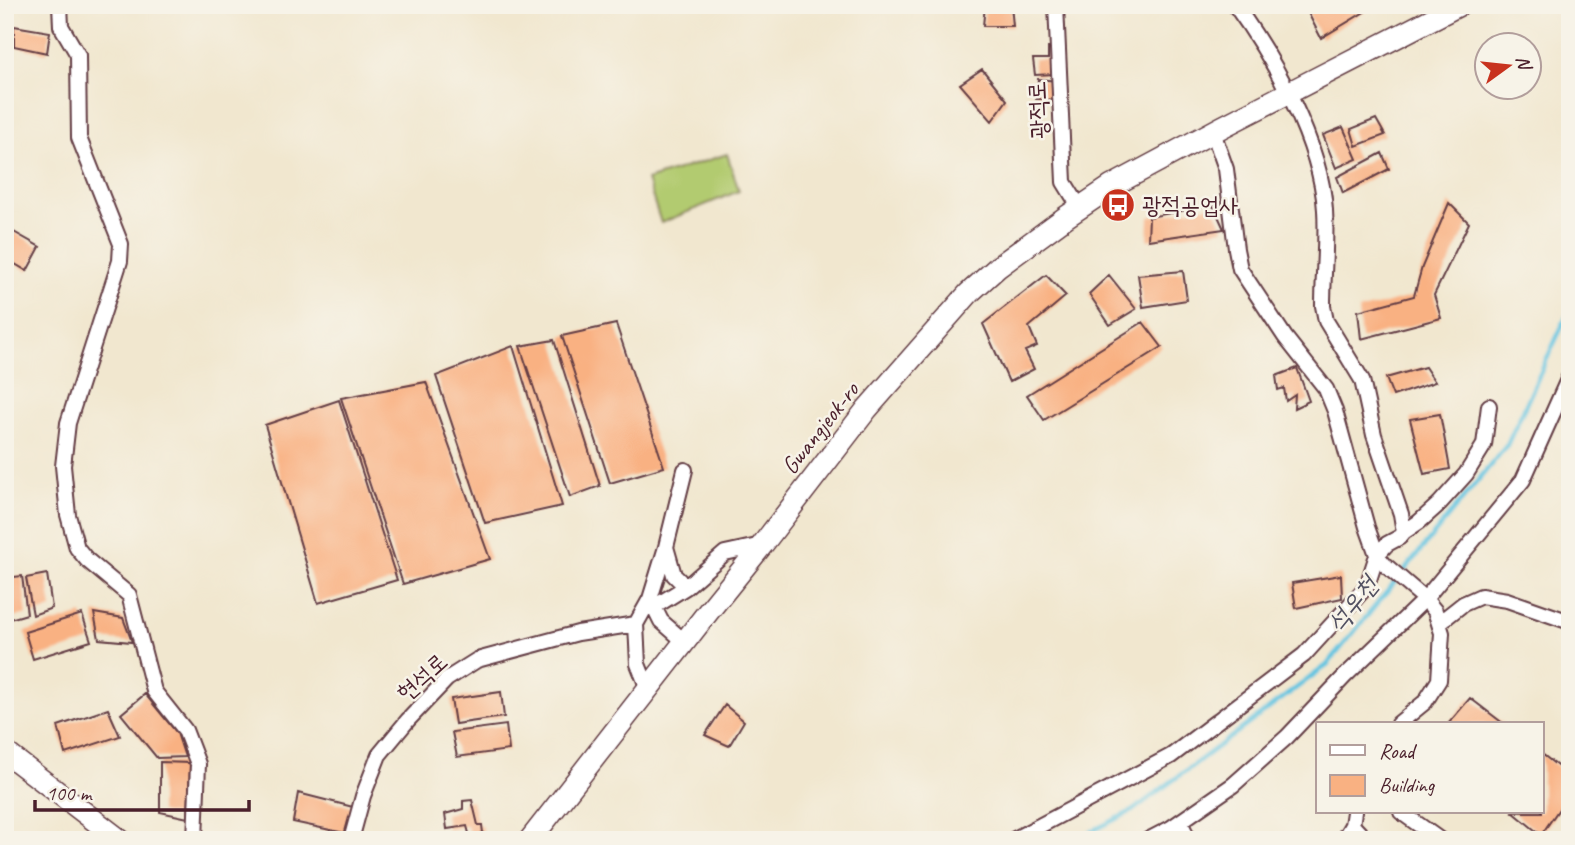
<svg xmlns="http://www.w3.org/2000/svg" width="1575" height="845" viewBox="0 0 1575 845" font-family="Caveat,'Poor Story',sans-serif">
  <rect width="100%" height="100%" fill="#f7f3e8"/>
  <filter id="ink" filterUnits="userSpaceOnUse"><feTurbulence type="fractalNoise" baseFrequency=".0143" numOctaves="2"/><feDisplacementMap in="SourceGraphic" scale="14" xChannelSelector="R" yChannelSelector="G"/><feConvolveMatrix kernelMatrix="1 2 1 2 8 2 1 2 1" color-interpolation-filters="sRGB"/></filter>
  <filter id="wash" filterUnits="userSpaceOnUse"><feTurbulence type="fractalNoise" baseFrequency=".00686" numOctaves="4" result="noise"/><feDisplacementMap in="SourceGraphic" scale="28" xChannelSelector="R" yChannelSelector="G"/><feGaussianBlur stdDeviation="1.57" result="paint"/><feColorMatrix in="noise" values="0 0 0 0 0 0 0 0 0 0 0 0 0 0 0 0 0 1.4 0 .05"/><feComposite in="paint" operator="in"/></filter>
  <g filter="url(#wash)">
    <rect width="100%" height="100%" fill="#f1e7cf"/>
    <path fill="#b2cb70" stroke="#7e754e" stroke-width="2" d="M727 154 739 191 661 223 647 180Z"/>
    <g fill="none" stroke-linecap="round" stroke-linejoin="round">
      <path stroke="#63c5e1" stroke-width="4.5" d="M1074 840 1132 811 1327 665 1507 445 1570 309"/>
    </g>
    <g id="blocks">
      <path fill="#f9b182" d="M985 5H1011L1013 26H983Z
        M1304 5H1376L1321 38Z
        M14 26 50 32 47 53 14 46Z
        M1048 48H1056L1055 74 1035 75 1033 59H1048Z
        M982 69 1007 100 992 121 960 84Z
        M1038 79 1057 81 1056 100 1036 99Z
        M1376 119 1385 135 1356 146 1351 129Z
        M1343 127 1357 159 1336 168 1323 135Z
        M1382 153 1389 169 1343 193 1337 177Z
        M1449 203 1469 223 1434 295 1441 318 1361 339 1358 311 1414 296 1422 267Z
        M1213 205 1224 229 1148 240 1149 217Z
        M5 227 40 247 27 271 5 258Z
        M1183 271 1187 300 1143 307 1138 275Z
        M1046 275 1066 296 1029 327 1037 346 1025 351 1034 369 1009 382 983 324Z
        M1109 275 1136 309 1110 325 1089 294Z
        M1143 322 1162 347 1044 420 1027 395Z
        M616 324 664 467 610 483 562 336Z
        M554 340 600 486 570 497 520 346Z
        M513 346 562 506 485 523 436 376Z
        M1425 367 1435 382 1393 396 1386 378Z
        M1297 368 1309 401 1294 408 1295 395 1286 401 1284 388 1278 390 1276 376Z
        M426 382 490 559 403 584 341 398Z
        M339 400 397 580 318 603 265 425Z
        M1440 414 1450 469 1424 474 1410 419Z
        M47 574 52 608 33 615 26 578Z
        M1341 575 1342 598 1296 608 1292 583Z
        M22 576 27 614 10 619 5 601V578Z
        M94 613 123 618 132 642 99 639Z
        M82 614 91 641 33 659 25 632Z
        M501 692 504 717 455 724 451 699Z
        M145 694 177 733 185 757 157 758 121 714Z
        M1470 698 1504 724H1448Z
        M725 705 744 721 729 746 705 735Z
        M108 709 120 736 65 754 58 726Z
        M506 725 509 750 457 757 452 732Z
        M1542 754 1570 776V793L1541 835 1513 812H1542Z
        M160 762 190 763 188 818 160 812Z
        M298 793 353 807 349 834 293 822Z
        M472 800 478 825H482L483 833 470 837 467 826 447 829 445 814 463 809V801Z"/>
    </g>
  </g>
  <g filter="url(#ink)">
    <use href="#blocks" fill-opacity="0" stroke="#633d44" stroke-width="2"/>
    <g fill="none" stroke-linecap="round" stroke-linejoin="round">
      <g stroke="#633d44" stroke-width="18">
        <path id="street" d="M60 5 61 26 78 55 79 138 121 244 120 261 68 423 63 466 68 515 77 548 87 560 129 595 154 691 185 730 198 764 195 840
          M1056 5 1064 182 1080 208
          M1235 5C1274 59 1321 143 1325 210 1327 241 1323 274 1323 306L1326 321 1362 380 1374 435 1401 514 1404 532
          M1213 132 1226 169 1236 249 1240 269 1285 337 1326 389 1335 411 1367 527 1377 555 1384 564 1425 599 1435 611 1442 633 1439 680 1425 702 1398 724
          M666 547 674 575 686 587
          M654 607 686 587 725 553 762 545
          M1439 623 1463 604 1481 596 1507 600 1570 622
          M685 642 661 621 650 599 666 547 685 470
          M648 689 638 664 636 624 650 599
          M1354 812 1352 825 1366 840
          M1401 812 1440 840
          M1180 822 1189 840
          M351 840 363 796 379 755 408 720 447 679 477 660 578 633 636 624
          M1013 840 1171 756 1304 655 1367 586 1377 555 1387 544 1400 537 1404 532 1419 522 1439 504 1466 474 1484 445 1489 406
          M1148 840 1171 828 1233 785 1287 737 1345 676 1425 599 1523 480 1570 375
          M1343 840 1352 825"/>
      </g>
      <g stroke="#633d44" stroke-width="24">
        <path id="secondary" d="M5 752 120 840
          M530 840 708 612 763 544 867 409 969 293 998 267 1066 217 1112 186 1222 127 1459 5"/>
      </g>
      <use href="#street" stroke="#fff" stroke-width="14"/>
      <use href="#secondary" stroke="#fff" stroke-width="21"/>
    </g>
  </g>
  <defs>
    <g id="bus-disc" transform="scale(1.75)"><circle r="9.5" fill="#c8321e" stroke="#f7f3e8"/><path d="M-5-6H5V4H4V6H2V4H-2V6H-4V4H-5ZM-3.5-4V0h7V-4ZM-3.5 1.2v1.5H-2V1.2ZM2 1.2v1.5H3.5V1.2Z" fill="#fff"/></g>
  </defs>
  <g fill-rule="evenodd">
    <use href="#bus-disc" x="1118" y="205"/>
  </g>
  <g text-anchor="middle" stroke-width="5" stroke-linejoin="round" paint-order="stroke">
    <g font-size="24" fill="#4a1f2b" stroke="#f7f3e8">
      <text transform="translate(1038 110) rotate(-93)" y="8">광적로</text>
      <text transform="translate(820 428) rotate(-52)" y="8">Gwangjeok-ro</text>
      <text transform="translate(422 677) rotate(-42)" y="8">현석로</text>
    </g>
    <g font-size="24" fill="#4a1f2b" stroke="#f7f3e8" text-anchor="start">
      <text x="1142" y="213">광적공업사</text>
    </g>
    <g font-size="26" font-style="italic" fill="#525162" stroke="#f7f3e8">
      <text transform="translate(1352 604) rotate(-51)" y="9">석우천</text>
    </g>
  </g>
  <rect width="1575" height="845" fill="none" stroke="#f7f3e8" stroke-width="28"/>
  <rect x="1316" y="722" width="228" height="91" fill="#f7f3e8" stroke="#b29e9c" stroke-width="2"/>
  <rect x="1330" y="745" width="35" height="10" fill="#ffffff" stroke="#b29e9c" stroke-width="2"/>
  <text x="1379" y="758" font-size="21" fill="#4a1f2b">Road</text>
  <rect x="1330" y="775" width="35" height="21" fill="#f9b182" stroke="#b29e9c" stroke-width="2"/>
  <text x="1379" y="792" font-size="21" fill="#4a1f2b">Building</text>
  <g transform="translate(1508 66) rotate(75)"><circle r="33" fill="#f7f3e8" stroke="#b29e9c" stroke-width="2"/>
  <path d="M0-5L12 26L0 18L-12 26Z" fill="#c8321e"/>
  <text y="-10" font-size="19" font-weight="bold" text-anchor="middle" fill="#4a1f2b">N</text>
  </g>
  <path d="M35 800v10h214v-10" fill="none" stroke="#4a1f2b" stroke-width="3.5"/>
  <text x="46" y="800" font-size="21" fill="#4a1f2b" stroke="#f7f3e8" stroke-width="5" paint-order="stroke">100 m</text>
</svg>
